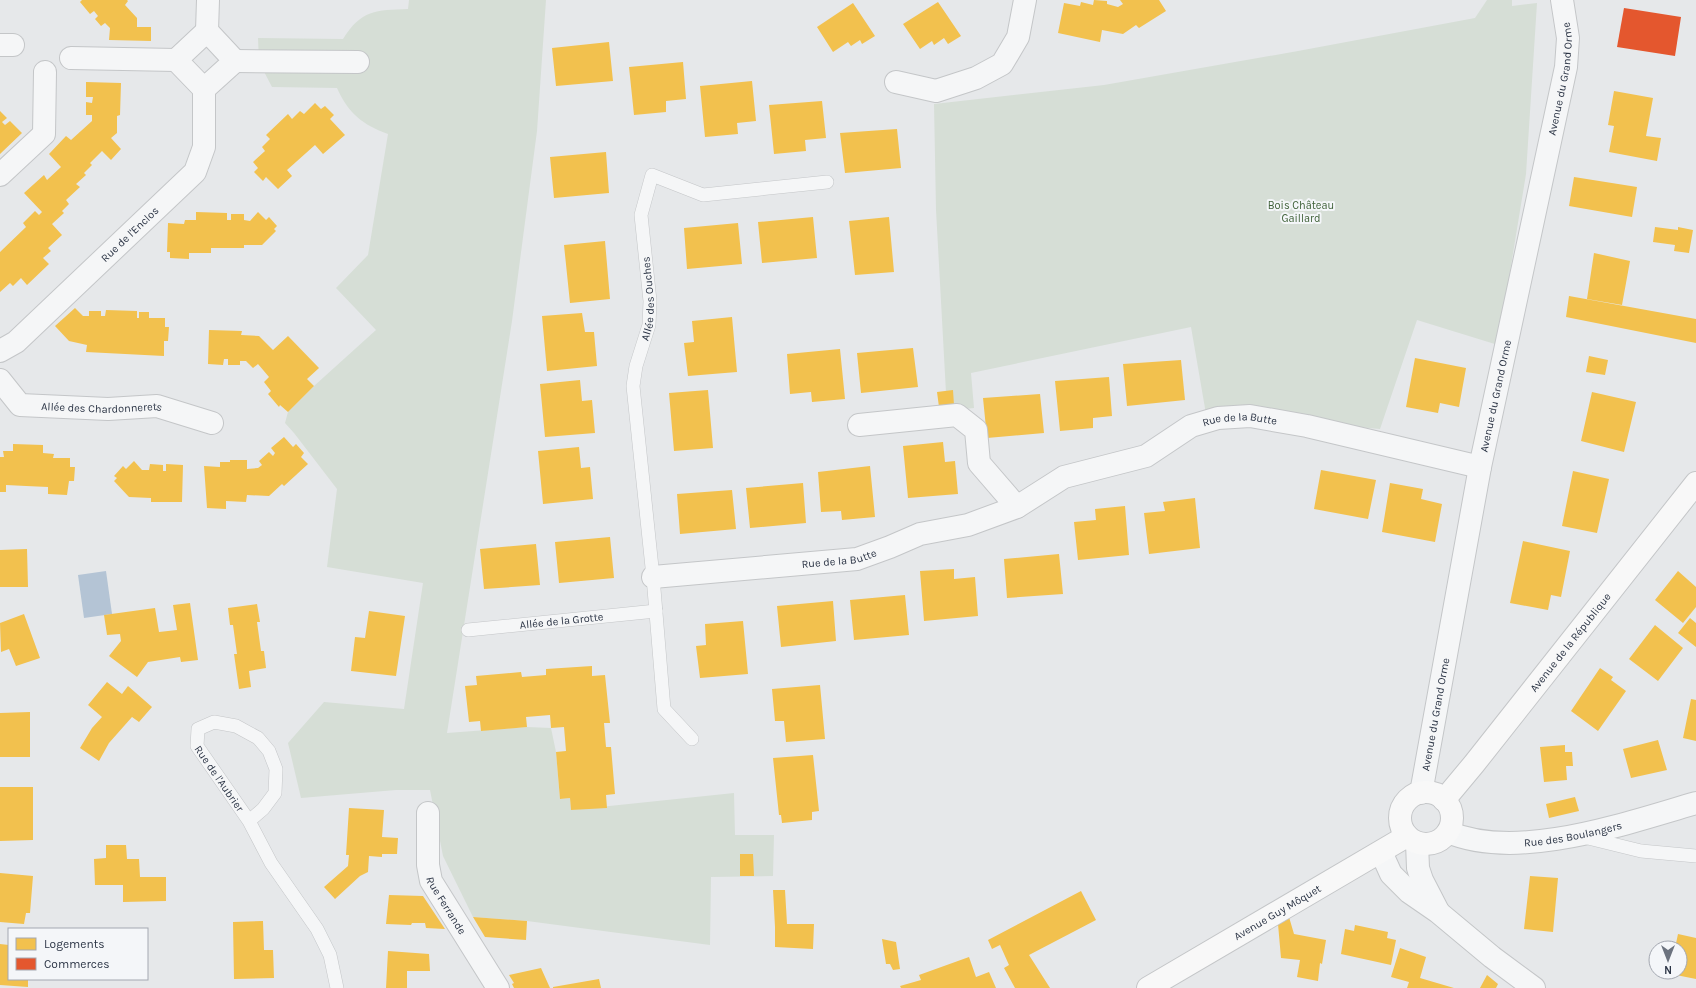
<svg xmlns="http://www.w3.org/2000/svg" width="1696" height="988" viewBox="0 0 1696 988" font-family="Karla,sans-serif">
  <rect width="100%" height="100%" fill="#e6e8ea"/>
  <path fill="#d6ded6" d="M409 0H546L537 131 512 321 447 733 527 727 551 728 556 752 560 799 570 798 571 810 734 793 735 835H774L773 876 711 877 710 945 527 921 473 917 443 856 430 790H396L301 798 288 743 324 702 404 709 423 583 327 567 337 489 294 433 285 423 288 412 314 386 376 330 336 288 368 255 388 134C363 125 348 113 337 88L272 87 259 62 258 38 343 39C361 10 376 10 408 9Z
    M1487 0H1512V6L1537 3 1526 174 1498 345 1417 320 1380 429 1206 414 1191 327 971 373 974 408 947 411 936 210 934 104 1104 85 1298 51 1475 18Z"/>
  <path fill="#b4c4d5" d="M106 571 112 614 84 618 78 575Z"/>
  <path fill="#f2c14e" d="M82 0H127L128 1 125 5 137 18V27H151V41L109 40 110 28 105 23 101 26 95 19 98 16 94 11 90 14 80 2Z
    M1094 0 1107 1V4L1118 7 1123 4 1120 0H1159L1166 11 1139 28 1136 25 1123 34 1102 30 1100 42 1058 33 1064 3 1080 6 1081 2 1093 5Z
    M938 2 961 36 948 44 944 38 934 45 932 41 920 49 903 24Z
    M853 3 875 36 862 44 860 40 851 46 848 42 833 52 817 27Z
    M609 42 613 81 556 86 552 48Z
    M683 62 686 99 666 101V112L634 115 629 67Z
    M752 81 756 121 737 123 738 134 705 137 700 86Z
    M86 82 121 83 120 115 117 116V133L111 138 121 149 111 160 102 151 90 163 92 165 84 173 86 175 76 184 80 187 66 200 69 204 62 211 64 213 52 224 62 235 48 248 51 251 43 258 49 264 27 285 21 278 13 286 10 283 0 292V252L26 227 23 223 35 211 39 215 42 212 24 193 44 175 47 180 61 167 49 154 66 136 71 140 92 121V115H86V102L92 103 93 97H86Z
    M1614 91 1653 98 1646 136 1661 138 1657 161 1609 152 1614 126 1608 125Z
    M822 101 826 138 805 140 806 151 774 154 769 105Z
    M315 103 321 109 325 106 334 115 330 119 345 135 323 154 315 145 287 170 292 176 278 189 266 177 263 181 254 172 258 168 253 162 265 151 262 147 270 139 266 135 288 114 292 119 300 111 304 114Z
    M0 111 7 118 2 122 5 125 10 121 22 133 0 154Z
    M897 129 901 168 845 173 840 133Z
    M606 152 609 193 554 198 550 157Z
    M1574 177 1637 187 1632 217 1569 206Z
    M196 212 227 213V220H231V214H244V220L250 221 258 212 266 220 269 217 277 226 274 229 276 231 262 245H244V248H211V253H189V259L170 258V252H167L168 223 184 224 185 220H196Z
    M813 217 817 258 762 263 758 222Z
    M889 217 894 272 855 275 849 221Z
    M738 223 742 264 687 269 684 228Z
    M1655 227 1678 230V227L1693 230 1689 253 1674 251 1675 245 1653 242Z
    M605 241 610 299 570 303 564 245Z
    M1594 253 1630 261 1622 305 1587 299Z
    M1569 296 1696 319V343L1566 317Z
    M75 308 83 316H89V311H101V316H105L106 310 137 311V318H139V312H149V318H165V327H169L168 341H164V356L86 352 87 345 69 341 55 326Z
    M582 313 585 332H594L597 366 547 371 542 316Z
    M732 317 737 372 688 376 684 343 694 342 692 321Z
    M209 330 242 331 241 335 259 336 273 350 288 336 319 368 307 379 314 386 288 412 280 405 279 407 268 394 271 391 264 382 269 377 258 364 253 368 246 361H240V365H228V359H224L223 365 208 364Z
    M913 348 918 387 861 393 857 353Z
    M840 349 845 399 812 402 811 392 790 394 787 354Z
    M1589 356 1608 360 1605 375 1586 372Z
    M1415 358 1466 368 1459 407 1440 403 1438 413 1406 407Z
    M1181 360 1185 400 1127 406 1123 364Z
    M1109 377 1112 416 1093 418V428L1060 431 1055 381Z
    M580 380 582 401 592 400 595 433 545 437 540 384Z
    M708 390 713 448 674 451 669 393Z
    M953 390 954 405 939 407 937 392Z
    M1592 392 1636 402 1624 452 1581 441Z
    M1040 394 1044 433 987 438 983 398Z
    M284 437 293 447 296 444 304 453 301 457 308 464 284 486 282 484 269 496 247 495 246 502 226 501V509L207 508 204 466 220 467V462H230V460H247V469L258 468 262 465 259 461 269 452 273 456 275 453 271 448Z
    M943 442 945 462 955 461 958 494 908 498 903 446Z
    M13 444 43 445V453L54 454 53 458H70V467H75L74 481H69L67 495 48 494V487L26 486 6 485V492H0V457H4L3 451H13Z
    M579 447 581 468 590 467 593 499 543 504 538 451Z
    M134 461 142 470H149L150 464 163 465V471H166V464L183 465 182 502H151V498L129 497 114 481 117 478 114 476 123 466 126 469Z
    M870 466 875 517 842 520 841 511 821 512 818 472Z
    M1321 470 1376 480 1368 519 1314 509Z
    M1573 471 1609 479 1597 533 1562 526Z
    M803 483 806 523 750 528 746 488Z
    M1390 483 1423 489 1421 499 1442 504 1435 542 1382 532Z
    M732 490 736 529 680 534 677 494Z
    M1195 498 1200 548 1149 554 1144 513 1165 511 1163 502Z
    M1125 506 1129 555 1078 560 1074 522 1096 520 1095 509Z
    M610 537 614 578 559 583 555 542Z
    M1523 541 1570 551 1561 597 1551 595 1548 610 1510 603Z
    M536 544 540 585 484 589 480 549Z
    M27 549 28 587H0V550Z
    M1059 554 1063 594 1007 598 1004 559Z
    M954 569V579L975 577 978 616 924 621 920 571Z
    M1678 571 1696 587V607L1683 623 1655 600Z
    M905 595 909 635 854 640 850 600Z
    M833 601 836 641 781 647 777 606Z
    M190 603 198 660 181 662 180 657 148 662 137 677 109 656 121 641 120 634 107 635 104 615 155 608 159 632 177 630 173 605Z
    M257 604 260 622H257L261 651H264L266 668 249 671 251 687 239 689 234 654H237L233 625H230L228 608Z
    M369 611 405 616 396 676 351 671 355 637 365 638Z
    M24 614 40 658 16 666 9 649 1 652 0 623Z
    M1690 618 1696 623V647L1678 633Z
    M743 621 748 674 700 678 696 646 706 645 705 624Z
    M1655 625 1683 648 1658 681 1629 659Z
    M592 666V676L605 675 610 723H604L606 747H611L615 794 606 795 607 808 571 810 570 798 560 799 556 752 566 751 564 727 551 728 550 715 526 717 527 727 481 731 480 721 469 722 465 686 477 685 476 676 521 672 522 677 546 675V669Z
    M1600 668 1613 677 1611 680 1626 691 1598 731 1571 711Z
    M107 682 122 694 128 686 152 707 139 722 132 717 109 743 99 761 80 748 92 728 102 717 88 705Z
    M820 685 825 739 786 742 784 721H775L772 689Z
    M1691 699 1696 700V741L1683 738Z
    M30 712V757H0V713Z
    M1658 740 1667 770 1631 778 1623 749Z
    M1565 745V752H1572L1573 766H1566L1567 780 1544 782 1540 747Z
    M813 755 819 811 812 812V820L782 823 781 815H779L773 758Z
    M0 787H33V840L0 841Z
    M1575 797 1579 811 1549 818 1546 804Z
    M349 808 384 810 382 837 398 838 397 854H382V857L369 856 368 872 360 876 335 899 324 887 348 866 349 855H346Z
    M106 845H126L127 859H139L140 877H166V901L123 902V885H95L94 859 106 858Z
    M740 854H753L754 876H740Z
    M0 873 33 876 30 913H26L24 924 0 922Z
    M1530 876 1558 878 1553 932 1524 929Z
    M773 890H785L787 924H814L813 949 775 947V927Z
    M1081 891 1096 920 1029 955 1050 988H1015L1004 968 1009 965 1000 945 992 949 988 940Z
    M389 895 423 896 445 929 426 928 425 923H412L411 925 386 924Z
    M473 917 527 921 526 940 485 937Z
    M1289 917 1294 934 1326 940 1322 964 1320 963 1318 981 1297 977 1300 960 1281 958 1278 924Z
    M263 921 264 950H273L274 978 234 979 233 922Z
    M1355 925 1388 932 1387 938 1396 940 1391 965 1341 954 1345 929 1354 931Z
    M1678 934 1696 938V979L1671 974V972H1680V948H1675Z
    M882 939 896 942 900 969 893 970 890 964H886Z
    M0 944 9 945V979H28V987L0 985Z
    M1400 948 1426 957 1420 978 1454 988H1407L1409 982 1391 977Z
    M388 951 429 954 430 971H407V988H386Z
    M969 957 976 977 989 972 996 988H901L900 986 921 980 919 975Z
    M541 968 550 988H514L512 984 514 983 509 975Z
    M1487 975 1498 984 1496 988H1480Z
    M599 979 601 988H553V987Z"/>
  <path fill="#e4572e" d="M1624 8 1681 17 1675 56 1617 47Z"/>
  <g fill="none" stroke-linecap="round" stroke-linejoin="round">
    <g stroke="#c4c6c8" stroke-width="14">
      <g id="lane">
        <path id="s1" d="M468 630 656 611"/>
        <path id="s2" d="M692 739 664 709 653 577 633 386 636 366 649 325 650 301 641 215 652 175 703 195 827 182"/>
        <path id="s3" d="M249 821 263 809 275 793 276 769 269 751 258 738 236 726 214 722 198 729 197 746 249 821 271 863 317 929 330 955 337 988"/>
        <path d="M1584 837 1641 851 1696 856"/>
      </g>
    </g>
    <g stroke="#c4c6c8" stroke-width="24">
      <g id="street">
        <path d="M207 31 235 61 204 89 176 60Z"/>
        <path d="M207 31 208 0"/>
        <path d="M0 45H13"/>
        <path d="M71 58 176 60"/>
        <path d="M235 61 358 62"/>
        <path d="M896 82 936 91 976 78 1002 64 1018 37 1025 0"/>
        <path d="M0 175 44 134 45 72"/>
        <path id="s4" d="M0 351 16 342 195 172 204 147V89"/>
        <path id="s5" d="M0 380 20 405 108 409 157 406 212 423"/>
        <path d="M859 425 957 415 976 430 979 463 1017 507"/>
        <path id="s6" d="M653 577 857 559 890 547 920 534 968 525 1017 507 1064 477 1146 456 1191 426 1218 418 1250 416 1307 426 1480 467"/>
        <path id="s7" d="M1421 793 1480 467 1566 67 1568 38 1562 0"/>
        <path id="s8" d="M428 813V865L431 881 498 988"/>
        <path id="s9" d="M1448 832C1518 862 1626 823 1696 803"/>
        <path d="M1417 843 1418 868 1422 880 1438 911"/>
        <path d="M1381 852 1391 874 1409 892 1438 912 1492 957 1534 988"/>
      </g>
    </g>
    <g stroke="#c4c6c8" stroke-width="24">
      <g id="secondary">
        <circle cx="1426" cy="818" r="26"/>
        <path id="s10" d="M1444 800 1474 764 1696 483"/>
        <path id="s11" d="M1148 988 1407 836"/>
      </g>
    </g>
    <use href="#lane" stroke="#f5f6f7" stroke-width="13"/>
    <use href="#street" stroke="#f5f6f7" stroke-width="22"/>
    <use href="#secondary" stroke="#f8f8f8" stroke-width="22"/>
  </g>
  <g text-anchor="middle" stroke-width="4" stroke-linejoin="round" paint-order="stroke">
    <g font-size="11" fill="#2b3445" stroke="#f4f6f9">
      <text dy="4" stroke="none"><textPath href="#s7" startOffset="728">Avenue du Grand Orme</textPath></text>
      <text dy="4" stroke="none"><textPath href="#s4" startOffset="175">Rue de l'Enclos</textPath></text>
      <text dy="4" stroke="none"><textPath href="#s2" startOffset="455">Allée des Ouches</textPath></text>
      <text dy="4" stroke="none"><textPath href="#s7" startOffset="404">Avenue du Grand Orme</textPath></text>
      <text dy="4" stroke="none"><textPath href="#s5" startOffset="114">Allée des Chardonnerets</textPath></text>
      <text dy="4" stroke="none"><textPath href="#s6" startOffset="618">Rue de la Butte</textPath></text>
      <text dy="4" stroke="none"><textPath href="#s6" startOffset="187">Rue de la Butte</textPath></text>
      <text dy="4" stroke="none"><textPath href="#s1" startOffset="94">Allée de la Grotte</textPath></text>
      <text dy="4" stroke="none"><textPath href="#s10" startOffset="202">Avenue de la République</textPath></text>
      <text dy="4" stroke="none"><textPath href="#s7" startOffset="80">Avenue du Grand Orme</textPath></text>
      <text dy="4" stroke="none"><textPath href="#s3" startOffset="220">Rue de l'Aubrier</textPath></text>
      <text dy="4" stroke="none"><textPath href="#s9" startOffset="127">Rue des Boulangers</textPath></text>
      <text dy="4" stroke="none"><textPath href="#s8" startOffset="97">Rue Ferrande</textPath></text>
      <text dy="4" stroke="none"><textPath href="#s11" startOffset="150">Avenue Guy Môquet</textPath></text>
    </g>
    <g font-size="11" fill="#3f6138" stroke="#f4f6f9">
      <text x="1301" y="209">Bois Château<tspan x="1301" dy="13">Gaillard</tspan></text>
    </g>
  </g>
  <rect x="8" y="928" width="140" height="52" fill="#f4f6f9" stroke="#a4a8b1"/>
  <rect x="16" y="938" width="20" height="12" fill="#f2c14e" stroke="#a4a8b1"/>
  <text x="44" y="948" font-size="12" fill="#2b3445">Logements</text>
  <rect x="16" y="958" width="20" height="12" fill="#e4572e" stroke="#a4a8b1"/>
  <text x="44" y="968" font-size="12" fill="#2b3445">Commerces</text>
  <g transform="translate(1668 960) rotate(180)"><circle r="19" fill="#f4f6f9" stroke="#a4a8b1"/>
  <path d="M0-3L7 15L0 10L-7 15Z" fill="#6c737f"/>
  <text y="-6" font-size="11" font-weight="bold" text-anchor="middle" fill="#2b3445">N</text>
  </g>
</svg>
